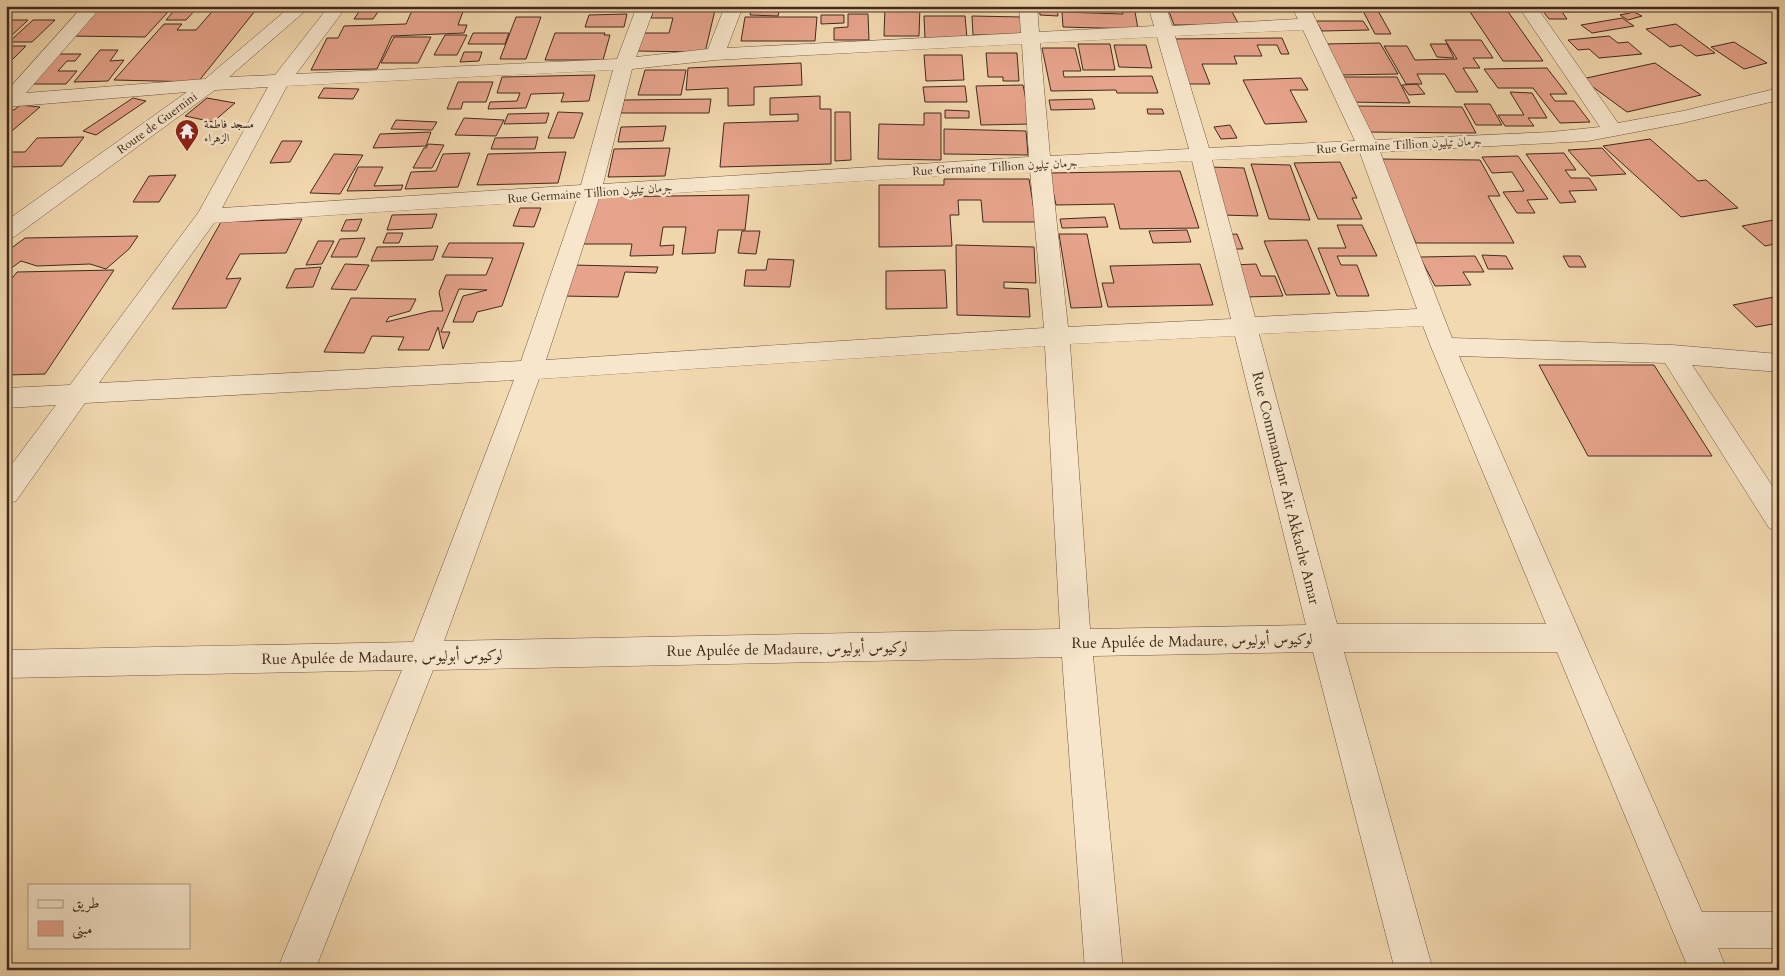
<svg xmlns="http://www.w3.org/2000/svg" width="1785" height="976" viewBox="0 0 1785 976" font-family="Cardo,Amiri,serif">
  <rect width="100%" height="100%" fill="#f3d9b0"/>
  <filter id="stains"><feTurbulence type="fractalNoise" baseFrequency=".004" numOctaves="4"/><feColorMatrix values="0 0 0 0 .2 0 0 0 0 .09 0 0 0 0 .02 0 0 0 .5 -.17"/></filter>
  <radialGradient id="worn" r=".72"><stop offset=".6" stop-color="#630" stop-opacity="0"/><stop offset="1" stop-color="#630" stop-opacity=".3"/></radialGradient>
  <path fill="#e7a48c" stroke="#412a1d" d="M99 6H159L153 12H168L145 37 69 36Z
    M161 6H175L170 11H157Z
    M178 6H211L197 8 186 20H166Z
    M217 6H259L198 82 114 80 164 24H182L177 30H196Z
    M363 6H408L406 9 381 8 373 19H354Z
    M414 6H465L458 25H467L464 33 392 36 377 69 311 70 327 38H338L344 26 406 24Z
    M655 6H716L705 52 635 51 640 33H669L673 18H651Z
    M752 6H780L778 16 750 15Z
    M885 6H920L919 36H884Z
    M996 6H1021V10H997Z
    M1039 6H1057L1058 16 1040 15Z
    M1122 6H1134L1138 29 1063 27 1062 12 1123 14Z
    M1167 6H1229L1239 25H1174Z
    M1308 6H1358L1361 12 1310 11Z
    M1466 6H1504L1543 61H1503Z
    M1539 6H1604L1609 12H1562L1567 19H1549Z
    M1627 6H1641L1646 11H1632Z
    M1362 9H1377L1391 34H1375Z
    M1634 12 1642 16 1628 20 1620 15Z
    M627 14 624 27H585L589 15Z
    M848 14H868L869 40H834V28L848 27Z
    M821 15H844V23L821 24Z
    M924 16H965L967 38 925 39Z
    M972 16 1022 17 1024 35H973Z
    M516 17H541L526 59H500Z
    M745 17H817L815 41H741Z
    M1622 18 1634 26 1592 33 1581 25Z
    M8 20H28L9 38H6Z
    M33 20H55L32 42H9Z
    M1316 21H1363L1369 30 1322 31Z
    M1676 24 1715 53 1696 56 1681 45 1670 47 1646 29Z
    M473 33H509L505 44H468Z
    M555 33H605L604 35H610L603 60H545Z
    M445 35H467L457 55H434Z
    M1609 36 1618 43 1628 42 1642 54 1599 58 1589 49 1578 50 1568 40Z
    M394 37H431L418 63H381Z
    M1282 38 1289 54H1281L1277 45H1257L1262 56H1234L1237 64H1202L1210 84H1185L1169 39Z
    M1445 40H1481L1493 58H1473L1480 68H1463L1478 92H1456L1445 74H1417L1422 84H1406L1384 46H1407L1415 60 1457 59Z
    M1734 42 1767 63 1744 69 1711 47Z
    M1380 43 1398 74 1341 75 1325 44Z
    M1078 44H1110L1115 70H1083Z
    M1430 44H1447L1454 58 1437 57Z
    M1114 45H1146L1152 68 1119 67Z
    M6 46H26L6 66Z
    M1042 48H1075L1081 71H1063L1064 77 1152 76 1158 93H1117L1116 90 1051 91Z
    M100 50H118L110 61 124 60 108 81 74 82Z
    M464 52H482L479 61 460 62Z
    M986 53H1017L1019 81H1003V77H988Z
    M53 54H81L75 61H67L58 71H77L66 84H26Z
    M924 55H962L964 80 926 81Z
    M801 63 802 85 754 87V105L728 106V88L686 90 688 68Z
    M1655 63 1701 95 1627 112 1582 79Z
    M1547 68 1567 94H1550L1555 101H1574L1590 122 1560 123 1533 88H1498L1484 69Z
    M645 70H686L681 95H638Z
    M595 75 589 101 561 102 564 93 531 94 526 108 488 109 490 102 517 101 520 93H497L502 77Z
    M1336 77H1397L1410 103 1348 102Z
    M1301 78 1308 90H1290L1307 122 1265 124 1243 80Z
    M458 82H493L486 102H463L461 109H447Z
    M1417 84 1425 94 1409 95 1402 85Z
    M1023 85 1031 124 981 125 976 86Z
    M965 86 967 102H925L923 87Z
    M324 88 359 89 353 99 318 98Z
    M1510 92 1532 93 1547 118H1528L1534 126H1505L1498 115H1524Z
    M820 96V109H831V164L720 167 724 123 798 121V114L770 115V98Z
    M133 98 146 101 96 135 83 131Z
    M207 98 235 103 213 122 185 116Z
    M711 99 709 113H621L624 100Z
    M1092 99 1095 109 1051 110 1049 100Z
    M1464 104H1490L1502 125H1476Z
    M20 105 40 107 6 136V109L14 110Z
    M1351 106 1462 107 1476 133 1363 132Z
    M1147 109H1162L1164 114H1148Z
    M945 110 969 111V118H945Z
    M558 112 583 113 574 138H548Z
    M835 112H850L851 160 835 161Z
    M549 113 546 123 504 124 508 114Z
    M924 113H941V160L878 159 879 124 924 125Z
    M464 118 504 120 496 136 455 135Z
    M396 120 437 122 432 130 391 129Z
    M1230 125 1237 138 1221 139 1214 127Z
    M666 126 663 141 618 142 621 127Z
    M944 129 1026 131 1028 155 944 154Z
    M431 132 426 146 373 148 380 134Z
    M84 137 62 166 6 167V152H25L37 138Z
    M538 137 535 149H491L495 138Z
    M1650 139 1698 181 1706 180 1738 208 1681 217 1603 146Z
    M282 141H302L290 162 270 163Z
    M428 144 444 145 432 168H413L424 148H426Z
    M670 148 665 176 608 177 614 149Z
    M1602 148 1626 174 1591 176 1568 150Z
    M566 152 558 183 477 185 488 154Z
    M470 153 458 187 405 189 411 172 436 171 443 154Z
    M1564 153 1576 170H1565L1571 178H1589L1597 190 1569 191 1576 202 1560 203 1526 154Z
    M334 154 363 155 340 194 310 193Z
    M1518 156 1548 199 1527 200 1535 213H1517L1503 192 1524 191 1512 172 1492 173 1482 157Z
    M1378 159 1480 160 1500 196H1488L1514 243H1416Z
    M1340 162 1357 198H1352L1362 219H1318L1294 163Z
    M1251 164 1290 165 1310 220 1269 219Z
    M358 167H383L374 186 403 185 401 190 347 191Z
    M1209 167 1244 168 1258 216 1221 215Z
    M1180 171 1199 228 1120 229 1114 204 1056 205 1049 173Z
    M176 175 159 202H133L149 176Z
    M944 179H1029L1036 222H983L981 200H958L959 215H950L952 246 879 247V185H944Z
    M749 195 745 230H718L715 253 682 254 686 227H663L660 246 674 245 673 255 630 256 632 244H582L594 197Z
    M520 208H541L534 227 513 226Z
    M437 214 432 228 387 230 392 215Z
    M1105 217 1108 227 1062 228 1060 219Z
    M302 219 286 253 240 254 226 279 241 278 226 308 172 309 221 222Z
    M362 219 357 231H341L346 220Z
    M1779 219V243L1765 246 1742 226Z
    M1337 225H1362L1377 256H1337L1341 265H1357L1369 296H1337L1318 248H1346Z
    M1187 230 1191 242 1153 243 1149 231Z
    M742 231H760L756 254 738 253Z
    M387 233H403L399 243H383Z
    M1059 234H1087L1102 307 1071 308Z
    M1237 234 1243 249H1231L1225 235Z
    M138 236 129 249 106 269 90 264 37 266 21 261 6 272V252L25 238Z
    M365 238 357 257H331L340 239Z
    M1307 240 1330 294 1286 295 1264 241Z
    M318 241H334L322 264 306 265Z
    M449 243H524L502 306 477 312 473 322H453L463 296 487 290 459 289 441 332H450L443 349 438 327 429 350H398L404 337 372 336 364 353 324 352 351 298 416 299 410 311 389 317 386 322 431 311H443L439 292 446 275H486L493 258 442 257Z
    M956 245 1034 247 1036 283 1004 282V288L1028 289 1030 317 957 315Z
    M438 246 433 260 371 261 377 247Z
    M1482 255 1506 256 1513 269H1488Z
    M1475 256 1484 272H1463L1471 285 1435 286 1420 257Z
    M1563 256H1580L1586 267H1569Z
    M768 259 794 260 790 287 744 286 746 270H766Z
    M345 264 369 265 356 290 331 289Z
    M1200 264 1213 305 1108 307 1102 283H1114L1110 266Z
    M1256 264 1261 276H1275L1283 296 1243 297 1231 265Z
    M572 265 658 267 656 273 625 272 618 297 561 296Z
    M321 267 313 287 286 288 295 269Z
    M114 270 45 374 6 375V286L17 272Z
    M945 270 947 308 886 309V271Z
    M1779 296V323L1756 327 1733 305Z
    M1539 365H1654L1712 456H1588Z"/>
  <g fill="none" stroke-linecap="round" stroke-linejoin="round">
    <g stroke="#6e5642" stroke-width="1">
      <path id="minor" d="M83 6H102L26 93 205 79 291 6H311L229 77 275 75 329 6H347L296 74 617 59 637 6H655L636 57 708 49 725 6H743L727 48 1021 33 1019 6H1037L1039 32 1154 26 1148 6H1166L1172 26 1298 19 1292 8 1293 6H1309L1375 140 1551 132 1600 127 1518 6H1536L1618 123 1683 111 1779 88V100L1683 123 1588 141 1380 152 1452 338 1672 345 1779 354V372L1692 365 1779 496V532L1769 528 1665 363 1459 356 1702 912H1779V948H1718L1727 970H1689L1557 652H1344L1433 970H1395L1313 652 1093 656 1123 970H1085L1062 657 433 670 315 970H277L402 670 6 678V650L413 642 514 380 85 403 16 501 6 504V472L56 405 6 408V388L70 385 198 213 268 87 215 90 14 237 6 239V221L187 92 6 107V92ZM1303 30 1355 141 1209 148 1175 36ZM1157 37 1189 149 1050 156 1040 43ZM1022 44 1029 157 603 184 632 69 715 60ZM613 70 581 185 222 208 287 86ZM1360 153 1417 309 1255 317 1212 160ZM1192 161 1231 319 1068 327 1051 169ZM1030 170 1044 328 546 360 599 198ZM577 199 521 361 99 383 214 223ZM1423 326 1431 347 1546 624H1337L1259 334ZM1235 336 1306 625 1090 629 1070 344ZM1045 346 1060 629 444 641 539 379Z"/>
    </g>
    <use href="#minor" fill="#f7e6cc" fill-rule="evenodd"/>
  </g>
  <defs>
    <g id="temple-pin" transform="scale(1.25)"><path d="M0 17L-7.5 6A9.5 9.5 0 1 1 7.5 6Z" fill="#8f2418" stroke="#f7e6cc"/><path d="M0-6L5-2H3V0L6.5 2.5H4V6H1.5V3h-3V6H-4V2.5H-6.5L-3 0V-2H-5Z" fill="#fff"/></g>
  </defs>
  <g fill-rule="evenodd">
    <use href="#temple-pin" x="187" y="131"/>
  </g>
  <g text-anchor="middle" stroke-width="5" stroke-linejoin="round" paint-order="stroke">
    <g font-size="12" fill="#412a1d" stroke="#f7e6cc">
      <text transform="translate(157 123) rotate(-36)" y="4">Route de Guernini</text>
      <text transform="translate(1399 145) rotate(-3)" y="4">Rue Germaine Tillion جرمان تيليون</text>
      <text transform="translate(995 167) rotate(-3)" y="4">Rue Germaine Tillion جرمان تيليون</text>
      <text transform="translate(590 193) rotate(-4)" y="4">Rue Germaine Tillion جرمان تيليون</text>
    </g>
    <g font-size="12" fill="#412a1d" stroke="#f7e6cc" text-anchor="start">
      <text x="204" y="128">مسجد فاطمة<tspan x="204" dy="14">الزهراء</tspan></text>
    </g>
    <g font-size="15" fill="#412a1d" stroke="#f7e6cc">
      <text transform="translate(1286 488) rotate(76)" y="5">Rue Commandant Ait Akkache Amar</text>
      <text transform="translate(1192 641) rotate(-1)" y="5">Rue Apulée de Madaure, لوكيوس أبوليوس</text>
      <text transform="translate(787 649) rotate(-1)" y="5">Rue Apulée de Madaure, لوكيوس أبوليوس</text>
      <text transform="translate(382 657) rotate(-1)" y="5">Rue Apulée de Madaure, لوكيوس أبوليوس</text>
    </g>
  </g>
  <rect width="1785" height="976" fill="none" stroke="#f3d9b0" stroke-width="25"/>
  <rect x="8" y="8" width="1770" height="961" fill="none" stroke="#412a1d" stroke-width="2.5"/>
  <rect x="12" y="12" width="1760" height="951" fill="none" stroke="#412a1d"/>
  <rect x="28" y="884" width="162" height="65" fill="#f7e6cc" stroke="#ae9b86"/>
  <rect x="38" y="900" width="25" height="8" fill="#f7e6cc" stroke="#ae9b86"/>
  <text x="72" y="908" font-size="15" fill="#412a1d">طريق</text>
  <rect x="38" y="921" width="25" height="15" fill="#e7a48c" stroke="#ae9b86"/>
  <text x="72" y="934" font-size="15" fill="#412a1d">مبنى</text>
  <rect width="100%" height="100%" filter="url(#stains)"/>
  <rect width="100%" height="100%" fill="url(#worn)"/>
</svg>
